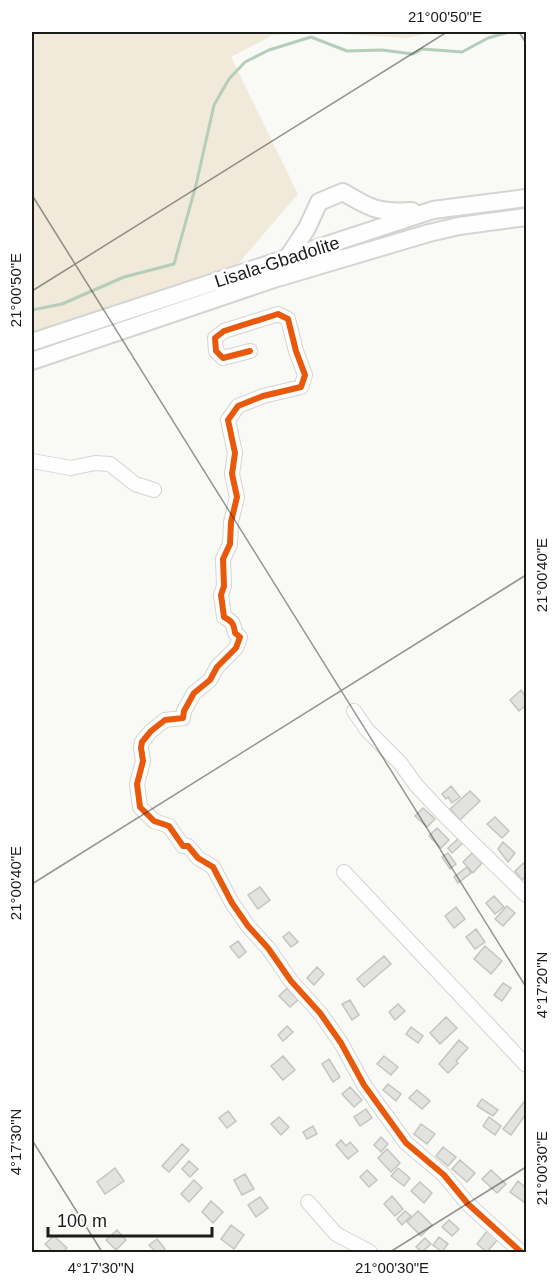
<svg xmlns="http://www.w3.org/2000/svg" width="558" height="1284" viewBox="0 0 558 1284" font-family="Helvetica,sans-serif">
  <rect width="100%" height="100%" fill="#f9faf5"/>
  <path fill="#f1eada" d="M32 32H434L406 38 323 33 273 35 231 57 298 194 238 264 32 333Z"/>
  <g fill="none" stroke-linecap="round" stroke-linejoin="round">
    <path stroke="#b4ceba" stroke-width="3" d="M32 310 62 304 124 277 174 264 196 185 214 105 229 79 245 62 269 50 311 37 347 51 382 50 413 54 422 49 462 52 488 38 509 32"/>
  </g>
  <path fill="#e2e3df" stroke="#c4c4c0" stroke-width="1.5" d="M521 690 526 697V705L519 711 510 700Z
    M451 786 460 797 452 803 448 797 446 799 442 794Z
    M470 791 480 801 460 820 450 809Z
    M423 808 435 819 427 827 415 816Z
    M495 817 509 831 502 838 487 824Z
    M437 828 449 840 441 848 429 836Z
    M459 838 464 842 452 853 448 848Z
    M503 842 515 853 508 862 498 849Z
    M448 853 456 864 450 869 442 857Z
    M472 853 482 863 473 873 463 862Z
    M526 861V876L522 880 515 871Z
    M467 867 471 873 458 883 454 877Z
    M260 887 270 900 258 909 248 895Z
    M494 896 504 907 495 914 486 903Z
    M507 906 515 913 503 926 495 919Z
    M456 907 465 919 454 928 445 916Z
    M476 929 485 942 475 949 466 937Z
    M289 932 298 942 291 947 283 937Z
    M238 941 246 952 239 958 230 947Z
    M485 946 502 961 491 974 474 959Z
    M384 956 391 964 364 987 357 979Z
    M317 967 324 974 314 985 307 978Z
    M503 983 511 988 502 1001 494 995Z
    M287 988 298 1000 290 1007 279 996Z
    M350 1000 359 1015 352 1020 342 1004Z
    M398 1004 405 1011 395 1020 389 1012Z
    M446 1017 457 1028 440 1044 430 1033Z
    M287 1026 293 1032 283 1041 278 1035Z
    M411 1027 423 1036 418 1043 406 1034Z
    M459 1040 468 1048 456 1061 458 1063 448 1073 439 1064Z
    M283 1056 295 1070 283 1080 271 1066Z
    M384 1056 398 1067 391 1075 377 1064Z
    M329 1059 340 1077 333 1082 322 1064Z
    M388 1084 401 1094 396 1101 383 1090Z
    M350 1087 362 1100 354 1107 342 1094Z
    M417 1090 430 1101 422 1109 409 1098Z
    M482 1099 498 1110 493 1116 477 1106Z
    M524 1102 526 1104V1114L511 1135 503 1129Z
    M366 1109 372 1118 360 1126 354 1117Z
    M228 1111 236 1121 227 1128 219 1118Z
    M279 1117 289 1127 281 1135 271 1124Z
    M489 1117 501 1126 495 1135 483 1126Z
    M421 1124 435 1134 427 1144 414 1134Z
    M313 1126 317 1134 307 1139 303 1132Z
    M381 1137 388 1144 381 1152 374 1145Z
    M341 1140 346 1146 350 1142 358 1151 348 1159 336 1145Z
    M182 1144 189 1150 169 1172 162 1166Z
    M443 1147 456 1157 448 1166 436 1156Z
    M387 1149 400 1163 391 1172 378 1158Z
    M460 1160 475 1173 467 1182 452 1169Z
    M189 1161 198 1169 190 1177 182 1169Z
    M115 1168 124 1181 105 1194 97 1182Z
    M398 1168 410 1178 404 1186 391 1176Z
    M367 1170 377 1180 369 1187 360 1177Z
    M491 1170 506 1184 497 1193 482 1179Z
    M245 1174 254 1189 242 1195 234 1180Z
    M194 1180 202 1188 189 1202 181 1194Z
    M518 1181 526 1188V1199L524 1202 510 1192Z
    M420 1182 432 1193 424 1203 411 1191Z
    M392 1196 403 1209 395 1216 384 1204Z
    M260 1197 268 1208 256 1217 248 1205Z
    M211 1201 223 1212 213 1223 202 1212Z
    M405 1211 411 1216 402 1225 397 1219Z
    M418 1211 432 1225 421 1236 407 1222Z
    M449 1220 459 1229 452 1236 442 1227Z
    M231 1225 244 1235 234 1249 221 1239Z
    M117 1230 126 1240 116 1250 106 1240Z
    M488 1230 498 1239 487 1252 477 1244Z
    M54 1236 67 1248 62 1252H53L45 1244Z
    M439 1237 448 1244 442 1252 433 1245Z
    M425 1238 431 1244 422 1252 416 1247Z
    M157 1239 165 1249 162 1252H156L149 1245Z"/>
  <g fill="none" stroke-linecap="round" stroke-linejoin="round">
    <g stroke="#d4d5d1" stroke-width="16">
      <path id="minor" d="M250 351 223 358 216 351 215 338 224 331 278 314 288 319 296 351 305 375 301 387 263 396 238 406 228 420 235 453 232 474 237 497 231 522 230 544 223 559 224 586 221 595 224 617C232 621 234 624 235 633L240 637 236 648 217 667 210 680 194 693 184 711 183 718 165 720 151 731 142 742 141 748 143 761 137 784 140 807 154 821 169 826 183 846H188L198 858 213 867 232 903 248 926 268 948 291 981 320 1013 341 1043 364 1085 406 1143 444 1175 468 1204 521 1252
        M32 461 71 468 95 463 110 464 135 484 154 490
        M354 711 367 730 401 764 416 785 447 818 526 895
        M344 872 526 1065
        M308 1202 336 1234 370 1252"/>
    </g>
    <g stroke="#d4d5d1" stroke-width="20">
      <path id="major" d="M288 257 307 228 319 202 343 192C371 209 379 213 412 211
        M32 342 433 210 526 198
        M32 361 274 279 429 233 459 226 526 217"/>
    </g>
    <use href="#minor" stroke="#fefefe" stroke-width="14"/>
    <use href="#major" stroke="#fefefe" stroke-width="16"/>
    <g stroke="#fff" stroke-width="10">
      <path id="cycleway" d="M250 351 223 358 216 351 215 338 224 331 278 314 288 319 296 351 305 375 301 387 263 396 238 406 228 420 235 453 232 474 237 497 231 522 230 544 223 559 224 586 221 595 224 617C232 621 234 624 235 633L240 637 236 648 217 667 210 680 194 693 184 711 183 718 165 720 151 731 142 742 141 748 143 761 137 784 140 807 154 821 169 826 183 846H188L198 858 213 867 232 903 248 926 268 948 291 981 320 1013 341 1043 364 1085 406 1143 444 1175 468 1204 521 1252"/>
    </g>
    <use href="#cycleway" stroke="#e8590c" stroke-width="6"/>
  </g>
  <path fill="none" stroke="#1b1b18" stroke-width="1.5" stroke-opacity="0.45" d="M519 32 526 43M32 195 526 987M32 291 447 32M32 884 526 575M32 1140 102 1252M390 1252 526 1167"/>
  <g text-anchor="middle" stroke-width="6" stroke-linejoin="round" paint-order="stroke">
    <g font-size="18" fill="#1b1b18" stroke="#fff">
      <text transform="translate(277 262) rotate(-18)" y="6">Lisala-Gbadolite</text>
    </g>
  </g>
  <rect width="558" height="1284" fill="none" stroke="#ffffff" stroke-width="66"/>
  <path d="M48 1227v9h164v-9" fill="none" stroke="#1b1b18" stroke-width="3"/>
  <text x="57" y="1227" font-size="18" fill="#1b1b18" stroke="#ffffff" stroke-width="4.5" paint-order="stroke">100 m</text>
  <rect x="33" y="33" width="492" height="1218" fill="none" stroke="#1b1b18" stroke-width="2"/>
  <g font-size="15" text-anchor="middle" fill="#1b1b18">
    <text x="445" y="22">21°00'50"E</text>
    <text transform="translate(16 290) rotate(-90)" y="5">21°00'50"E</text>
    <text transform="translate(542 575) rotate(-90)" y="5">21°00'40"E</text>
    <text transform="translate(16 883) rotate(-90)" y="5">21°00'40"E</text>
    <text transform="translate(542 985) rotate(-90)" y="5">4°17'20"N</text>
    <text transform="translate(16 1142) rotate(-90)" y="5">4°17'30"N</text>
    <text transform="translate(542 1168) rotate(-90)" y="5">21°00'30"E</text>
    <text x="101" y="1273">4°17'30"N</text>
    <text x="392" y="1273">21°00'30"E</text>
  </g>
</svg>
